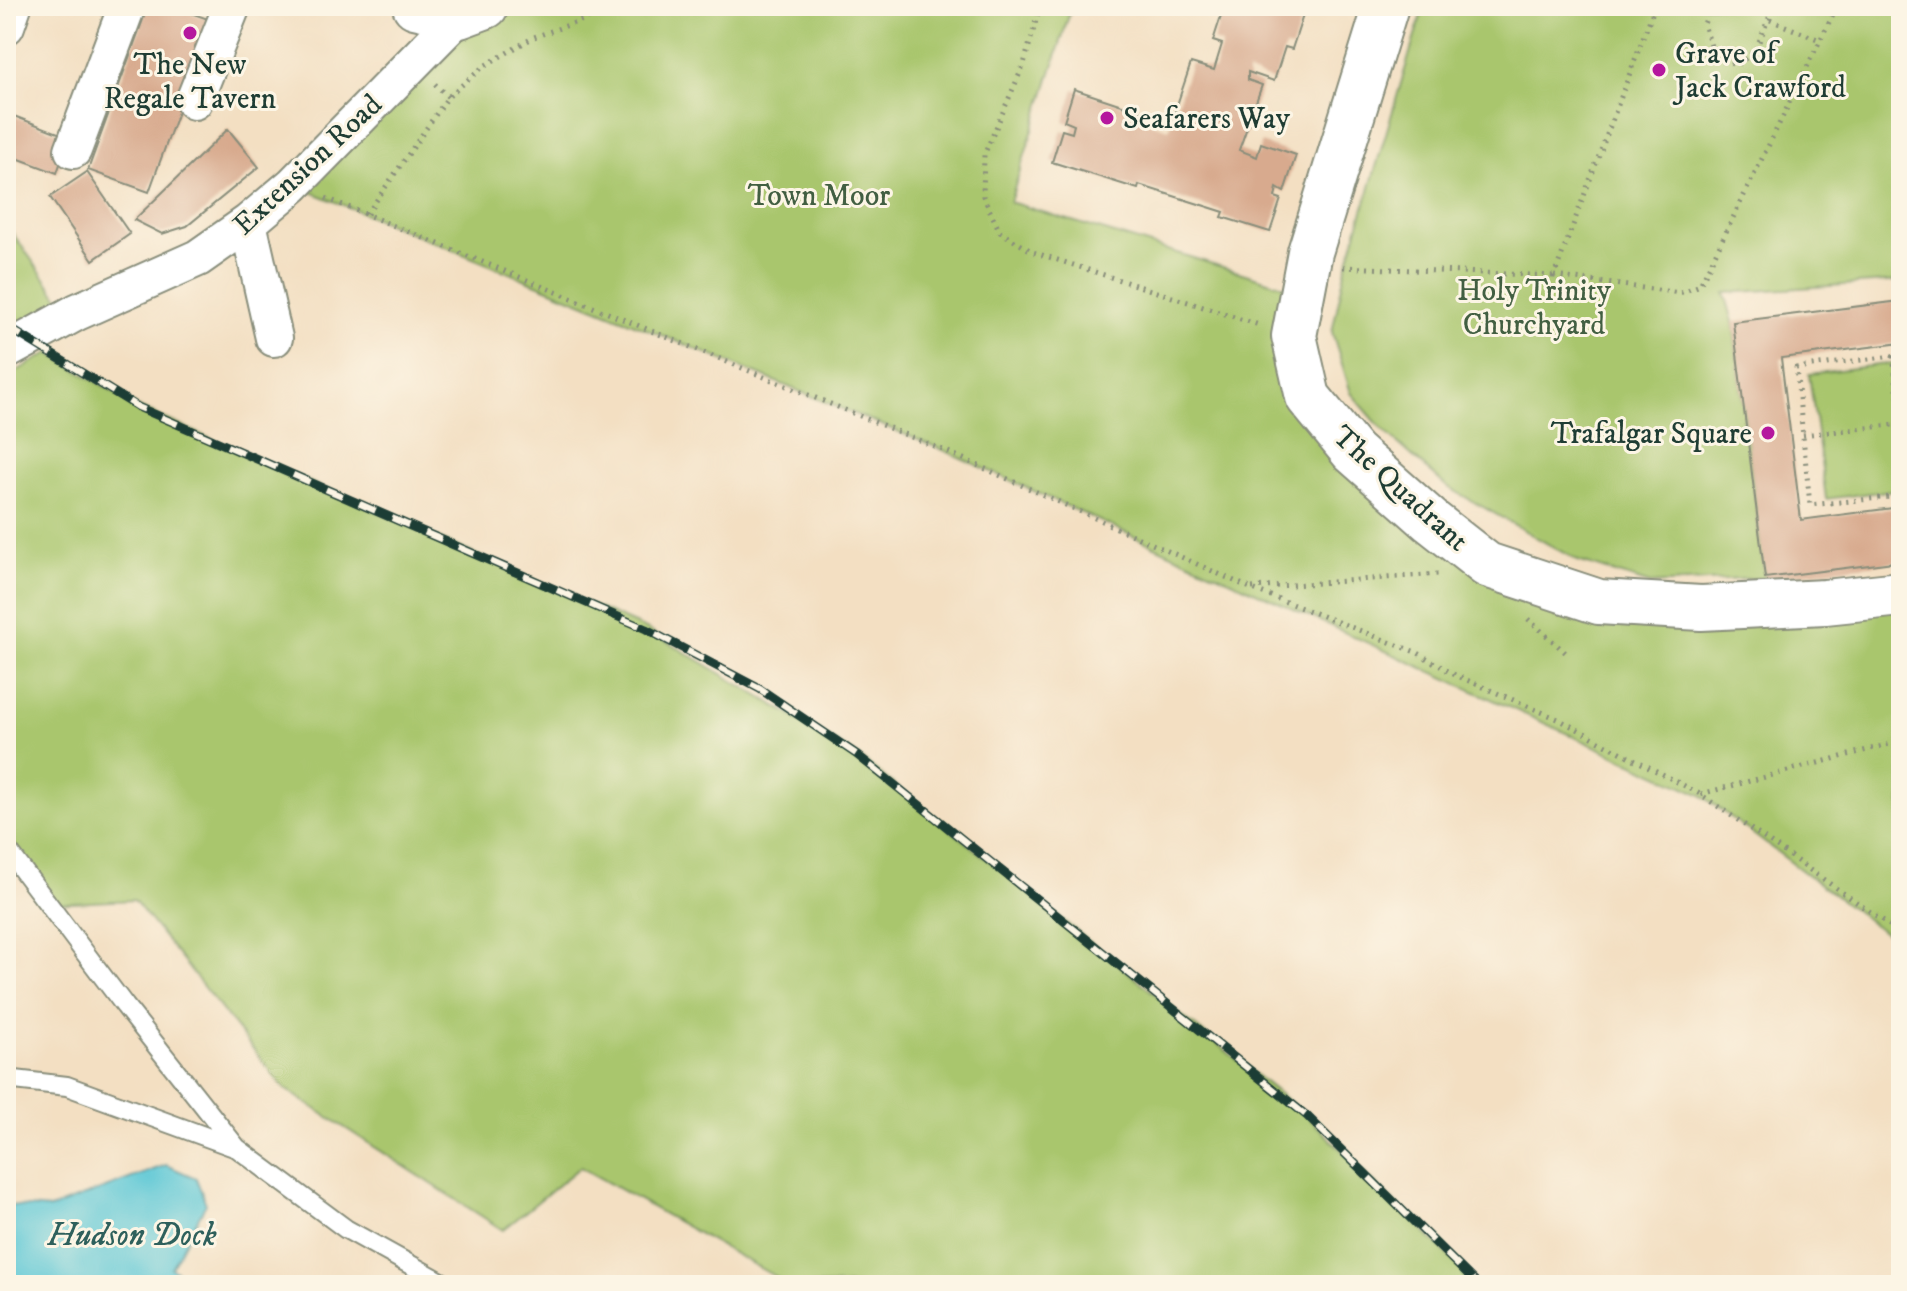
<svg xmlns="http://www.w3.org/2000/svg" width="1907" height="1291" viewBox="0 0 1907 1291" font-family="'IM FELL DW Pica',serif">
  <rect width="100%" height="100%" fill="#fcf5e5"/>
  <filter id="ink" filterUnits="userSpaceOnUse"><feTurbulence type="fractalNoise" baseFrequency=".0125" numOctaves="2"/><feDisplacementMap in="SourceGraphic" scale="16" xChannelSelector="R" yChannelSelector="G"/><feConvolveMatrix kernelMatrix="1 2 1 2 8 2 1 2 1" color-interpolation-filters="sRGB"/></filter>
  <filter id="wash" filterUnits="userSpaceOnUse"><feTurbulence type="fractalNoise" baseFrequency=".006" numOctaves="4" result="noise"/><feDisplacementMap in="SourceGraphic" scale="32" xChannelSelector="R" yChannelSelector="G"/><feGaussianBlur stdDeviation="1.8" result="paint"/><feColorMatrix in="noise" values="0 0 0 0 0 0 0 0 0 0 0 0 0 0 0 0 0 1.4 0 .05"/><feComposite in="paint" operator="in"/></filter>
  <g filter="url(#wash)">
    <rect width="100%" height="100%" fill="#f3dfc2"/>
    <path fill="#a9c66d" stroke="#648250" stroke-width="2" d="M491 6H1072L1010 202 1301 291 1308 397 1431 521 1599 602 1901 584V945L1700 794 948 452 294 185Z
      M1424 6H1901V128L1893 149 1901 153V281L1725 293 1733 322 1765 578 1650 584 1578 561 1446 486 1382 429 1351 393 1332 332 1345 271Z
      M6 224 59 298 77 312 6 351Z
      M49 353 138 407 646 629 856 754 1307 1116 1478 1285H790L580 1167 503 1230 285 1089 134 900 49 904 6 848V377Z
      M1901 362V489L1826 499 1809 374Z"/>
    <path fill="#5cc7d6" stroke="#3e8285" stroke-width="2" d="M166 1165 196 1178 206 1204 171 1268 200 1285H6V1205L50 1209Z"/>
    <g id="blocks">
      <path fill="#d8aa8e" d="M148 6H171L211 20 149 192 88 170Z
        M1212 6H1306L1292 49 1285 47 1274 81 1248 72V80L1262 85 1239 150 1257 157 1261 143 1296 155 1284 192 1277 188 1275 197 1281 199 1270 232 1222 217 1224 212 1139 185 1138 189 1052 162 1062 130 1072 133 1074 125 1064 121 1074 89 1149 114 1147 122 1169 129 1191 63 1214 70 1222 44 1213 41 1223 10Z
        M6 113 69 137 57 173 6 154Z
        M228 129 259 167 187 226 162 234 134 220Z
        M87 172 130 234 93 260 50 197Z
        M1901 301V343L1781 358 1801 520 1901 507V561L1765 578 1733 322Z"/>
    </g>
  </g>
  <g filter="url(#ink)">
    <use href="#blocks" fill-opacity="0" stroke="#898e7b" stroke-width="2"/>
    <g fill="none" stroke-linecap="round" stroke-linejoin="round">
      <g stroke="#898e7b" stroke-width="22">
        <path id="service" d="M6 848 125 1006 237 1148 346 1229 447 1285
          M6 1079 67 1086 234 1147"/>
      </g>
      <g stroke="#898e7b" stroke-width="40">
        <path id="minor" d="M6 26 13 6
          M194 101 232 6
          M73 150 127 6
          M248 223 274 338
          M6 351 77 312 198 258 248 223 293 185 459 16"/>
      </g>
      <g stroke="#898e7b" stroke-width="48">
        <path id="tertiary" d="M415 6 459 16 486 6
          M1386 6 1310 252 1294 336 1308 397 1353 452 1431 521 1487 565 1599 602 1701 608 1825 602 1901 594"/>
      </g>
      <path stroke="#898e7b" stroke-width="5" stroke-dasharray="2 6" stroke-linecap="butt" d="M1040 6 1024 64 984 155 983 196 1000 232 1033 252 1259 325
        M1655 6 1554 276 1680 293 1700 285 1837 6
        M1711 6 1704 24 1715 59 1737 65 1755 51 1774 6
        M1770 20 1820 40
        M435 84 448 97
        M326 198 948 452 1250 588 1418 653 1455 675 1558 719 1700 794 1901 933
        M367 214 448 97 484 66 534 37 623 6
        M1343 267 1554 276
        M1901 355 1796 368 1810 505 1901 496
        M1893 356 1901 419
        M1803 435 1901 424
        M1252 588 1438 574
        M1528 619 1566 653
        M1701 794 1901 741"/>
      <use href="#service" stroke="#fff" stroke-width="18"/>
      <use href="#minor" stroke="#fff" stroke-width="36"/>
      <use href="#tertiary" stroke="#fff" stroke-width="44"/>
      <g stroke="#1f3d34" stroke-width="9">
        <path id="rail" d="M6 326 138 407 646 629 760 689 856 754 1307 1116 1478 1285"/>
      </g>
      <use href="#rail" stroke="#fcf5e5" stroke-width="6" stroke-dasharray="18" stroke-linecap="butt"/>
    </g>
  </g>
  <g fill="#b5179e" stroke="#fcf5e5" stroke-width="3">
    <circle cx="190" cy="33" r="8"/>
    <circle cx="1659" cy="70" r="8"/>
    <circle cx="1107" cy="118" r="8"/>
    <circle cx="1768" cy="433" r="8"/>
  </g>
  <g text-anchor="middle" stroke-width="6" stroke-linejoin="round" paint-order="stroke">
    <g font-size="30" fill="#1f3d34" stroke="#fcf5e5" text-anchor="start">
      <text x="1675" y="63">Grave of<tspan x="1675" dy="34">Jack Crawford</tspan></text>
      <text x="190" y="74" text-anchor="middle">The New<tspan x="190" dy="34">Regale Tavern</tspan></text>
      <text x="1123" y="128">Seafarers Way</text>
      <text x="1752" y="443" text-anchor="end">Trafalgar Square</text>
    </g>
    <g font-size="30" fill="#1f3d34" stroke="#fcf5e5">
      <text transform="translate(307 164) rotate(-43)" y="10">Extension Road</text>
      <text transform="translate(1401 488) rotate(42)" y="10">The Quadrant</text>
    </g>
    <g font-size="30" fill="#425f42" stroke="#fcf5e5">
      <text x="819" y="205">Town Moor</text>
      <text x="1534" y="300">Holy Trinity<tspan x="1534" dy="34">Churchyard</tspan></text>
    </g>
    <g font-size="32" font-style="italic" fill="#2e605c" stroke="#fcf5e5">
      <text x="132" y="1245">Hudson Dock</text>
    </g>
  </g>
  <rect width="1907" height="1291" fill="none" stroke="#fcf5e5" stroke-width="32"/>
</svg>
